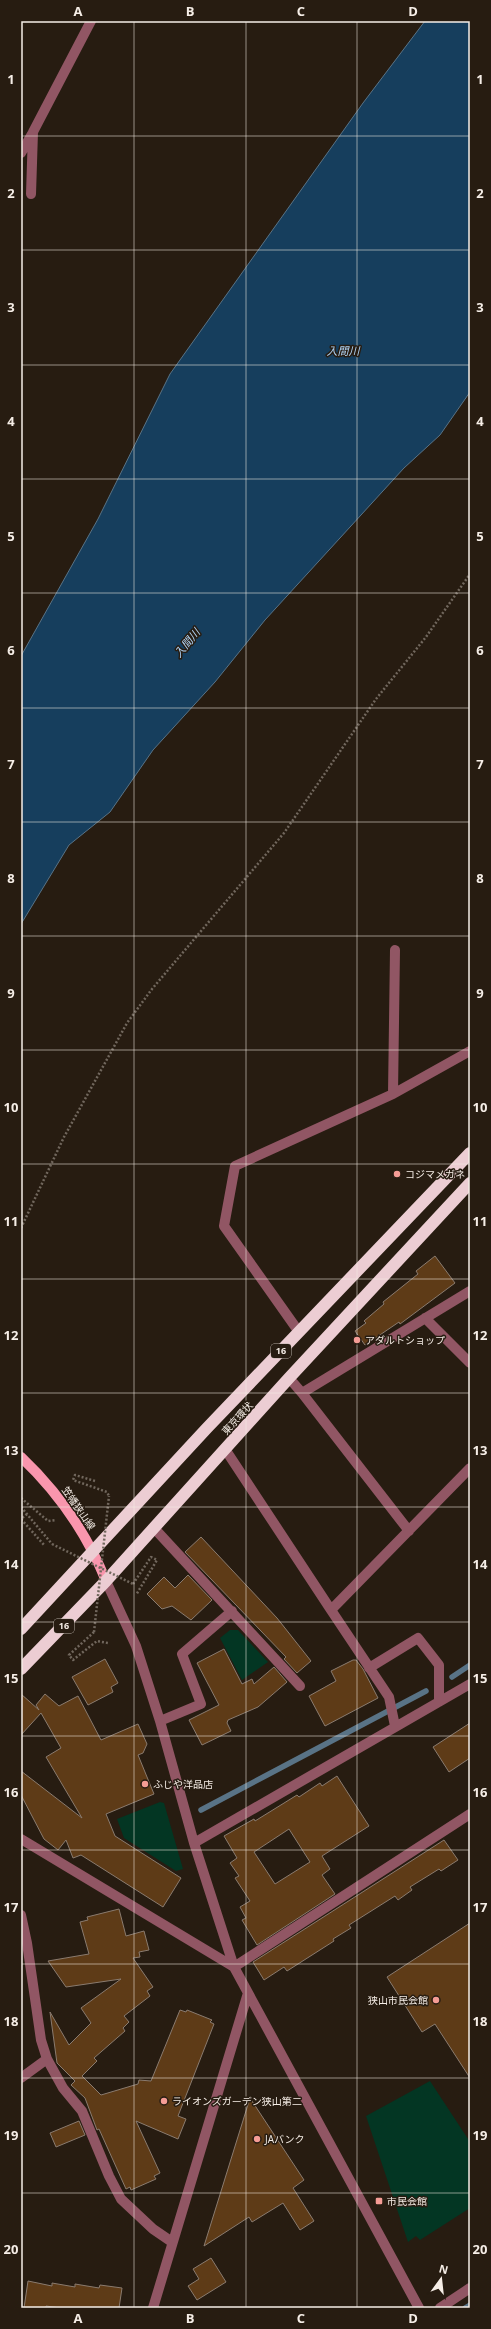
<svg xmlns="http://www.w3.org/2000/svg" width="491" height="2329" viewBox="0 0 491 2329" font-family="'Open Sans','Noto Sans JP',sans-serif">
  <rect width="100%" height="100%" fill="#271c11"/>
  <path fill="#033623" d="M230 1630H238L268 1662 242 1680 220 1638Z
    M160 1802 164 1803 183 1869 176 1871 124 1838 117 1819Z
    M430 2081 470 2142V2208L420 2240 416 2236 408 2242 366 2116Z"/>
  <path fill="#163e5d" stroke="#597386" d="M425 21H470V392L440 435 404 468 265 620 215 682 153 750 110 812 69 845 21 924V656L98 519 170 374 363 103Z"/>
  <g fill="none" stroke-linecap="round" stroke-linejoin="round">
    <path stroke="#597386" stroke-width="5.5" d="M452 1677 470 1665
      M201 1810 426 1691
      M465 2308 470 2305"/>
  </g>
  <path fill="#5e3b17" stroke="#8a7b6f" fill-rule="evenodd" d="M435 1256 455 1283 400 1324 399 1322 365 1345 355 1331 366 1323 364 1321 384 1304 383 1302 418 1274 416 1271Z
    M201 1537 277 1618 311 1661 297 1673 284 1659 286 1657 185 1552Z
    M188 1575 212 1600 191 1620 172 1606 162 1609 147 1594 164 1577 175 1588Z
    M224 1649 242 1684 252 1679 254 1684 274 1667 287 1682 258 1707 228 1720 227 1723 231 1731 202 1745 189 1720 219 1705 197 1663Z
    M105 1659 118 1683 111 1687 113 1692 88 1705 72 1677Z
    M353 1660H356L363 1669 378 1698 325 1726 309 1696 336 1681 331 1671Z
    M21 1694 39 1710 36 1705 45 1694 59 1706 78 1696 101 1740 138 1724 147 1744 143 1753 138 1755 154 1794 106 1814 115 1836 181 1878 163 1907 81 1855 73 1858 66 1840 58 1850 44 1839 21 1795V1771L82 1818 46 1757 61 1748 41 1713 21 1735Z
    M470 1723V1758L449 1772 433 1747Z
    M337 1776 369 1826 322 1856 330 1869 322 1875 335 1894 257 1945 242 1920 246 1918 240 1907 250 1901 235 1878 239 1876 230 1863 237 1858 224 1836 254 1819 255 1821 297 1795 299 1797 320 1783 322 1786ZM289 1829 310 1862 275 1884 254 1852Z
    M444 1840 458 1860 441 1871 439 1869 410 1887 412 1890 398 1900 395 1896 349 1925 351 1928 333 1939 334 1941 287 1971 284 1967 264 1980 253 1962Z
    M119 1909 126 1936 144 1931 149 1950 139 1952 140 1957 133 1958 153 1987 147 1991 150 1996 124 2016 129 2022 123 2028 125 2031 94 2058 97 2061 82 2076 101 2095 138 2084 139 2080 151 2081 180 2010 186 2012 187 2010 212 2020 210 2022 214 2024 178 2116 186 2119 178 2139 136 2121 160 2173 154 2176 156 2179 131 2190 130 2187 126 2189 99 2129 97 2130 85 2098 71 2085 75 2081 57 2063 50 2012 69 2045 91 2023 81 2008 121 1979 66 1987 48 1961 89 1954 80 1922 88 1920 87 1917Z
    M470 1923V2078L435 2024 422 2032 387 1977Z
    M250 2098 304 2180 293 2188 314 2221 300 2230 283 2203 252 2222 249 2217 204 2246Z
    M79 2121 85 2135 56 2147 50 2133Z
    M211 2258 226 2282 197 2300 188 2286 199 2279 193 2269Z
    M28 2281 52 2286V2283L75 2287V2284L99 2288 100 2285 122 2288 119 2308H60L46 2306V2308H24Z"/>
  <g fill="none" stroke-linecap="round" stroke-linejoin="round">
    <path stroke="#71675d" stroke-width="2.5" stroke-dasharray="2 2" stroke-linecap="butt" d="M21 1228 64 1137 127 1023 152 989 284 833 376 699 426 637 470 574
      M95 1481 75 1475 73 1480 107 1492 109 1496
      M21 1498 48 1521 56 1520
      M21 1507 52 1544
      M27 1514 21 1519 45 1546
      M133 1584 151 1557 157 1560 136 1595
      M94 1632 69 1655 73 1660 97 1641 108 1643"/>
    <path stroke="#915664" stroke-width="10" d="M21 153 32 134
      M31 194 33 132 91 21
      M393 1094 395 950
      M425 1318 470 1363
      M299 1332 224 1226 235 1166 393 1094 470 1051
      M289 1378 302 1393 470 1291
      M302 1393 409 1531
      M225 1449 331 1610 470 1468
      M154 1528 300 1686
      M106 1581 136 1646 160 1721 194 1843 234 1967 419 2308
      M331 1610 389 1697 395 1726
      M369 1668 418 1638 439 1665V1702
      M160 1721 201 1704 182 1654 232 1611
      M21 1839 234 1967 470 1814
      M194 1843 470 1684
      M21 1915 27 1943 41 2040 47 2059 63 2088 82 2111 109 2176 121 2199 153 2229 172 2242
      M21 2078 47 2059
      M153 2308 248 1993
      M440 2308 470 2288"/>
    <path stroke="#f996ad" stroke-width="10" d="M21 1457C58 1492 87 1534 106 1581"/>
    <path stroke="#eccdd3" stroke-width="12" d="M21 1629 207 1428 470 1153
      M21 1669 106 1581 289 1378 470 1183"/>
    <path stroke="#71675d" stroke-width="2.5" stroke-dasharray="2 2" stroke-linecap="butt" d="M52 1544 133 1584
      M94 1632 109 1496"/>
  </g>
  <path fill="none" stroke="#f6eee7" stroke-width="1" stroke-opacity="0.55" d="M134 21V2308M246 21V2308M357 21V2308M21 136H470M21 250H470M21 365H470M21 479H470M21 593H470M21 708H470M21 822H470M21 936H470M21 1050H470M21 1164H470M21 1279H470M21 1393H470M21 1507H470M21 1622H470M21 1736H470M21 1850H470M21 1964H470M21 2078H470M21 2193H470"/>
  <g fill="#f59c95" stroke="#271c11" stroke-width="1.5">
    <circle cx="397" cy="1174" r="4"/>
    <circle cx="357" cy="1340" r="4"/>
    <circle cx="145" cy="1784" r="4"/>
    <circle cx="436" cy="2000" r="4"/>
    <circle cx="164" cy="2101" r="4"/>
    <circle cx="257" cy="2139" r="4"/>
    <rect x="375" y="2197" width="8" height="8" rx="2"/>
  </g>
  <g text-anchor="middle" stroke-width="3" stroke-linejoin="round" paint-order="stroke">
    <g fill="#271c11" stroke="#b8afa7" stroke-width="1">
      <rect x="271" y="1344" width="20" height="14" rx="3"/>
      <rect x="54" y="1619" width="20" height="14" rx="3"/>
    </g>
    <g font-size="9" font-weight="bold" fill="#f6eee7">
      <text x="281" y="1354">16</text>
      <text x="64" y="1629">16</text>
    </g>
    <g font-size="10" fill="#f6eee7" stroke="#271c11" text-anchor="start">
      <text x="405" y="1178">コジマメガネ</text>
      <text x="365" y="1344">アダルトショップ</text>
      <text x="153" y="1788">ふじや洋品店</text>
      <text x="428" y="2004" text-anchor="end">狭山市民会館</text>
      <text x="172" y="2105">ライオンズガーデン狭山第二</text>
      <text x="265" y="2143">JAバンク</text>
      <text x="387" y="2205">市民会館</text>
    </g>
    <g font-size="10" fill="#f6eee7" stroke="#271c11">
      <text transform="translate(237 1418) rotate(-48)" y="4">東京環状</text>
      <text transform="translate(79 1508) rotate(55)" y="4">笠幡狭山線</text>
    </g>
    <g font-size="11" font-style="italic" fill="#afd2f3" stroke="#271c11">
      <text x="343" y="355">入間川</text>
      <text transform="translate(187 643) rotate(-50)" y="4">入間川</text>
    </g>
  </g>
  <rect width="491" height="2329" fill="none" stroke="#271c11" stroke-width="44"/>
  <g transform="translate(441 2279) rotate(15)" stroke="#271c11" stroke-width="3" paint-order="stroke">
  <path d="M0-3L7 15L0 10L-7 15Z" fill="#f6eee7"/>
  <text y="-6" font-size="11" font-weight="bold" text-anchor="middle" fill="#f6eee7">N</text>
  </g>
  <rect x="22" y="22" width="447" height="2285" fill="none" stroke="#f6eee7" stroke-width="1.5"/>
  <g font-size="13" text-anchor="middle" font-weight="bold" fill="#f6eee7">
    <text x="78" y="16">A</text>
    <text x="190" y="16">B</text>
    <text x="301" y="16">C</text>
    <text x="413" y="16">D</text>
    <text x="11" y="84">1</text>
    <text x="480" y="84">1</text>
    <text x="11" y="198">2</text>
    <text x="480" y="198">2</text>
    <text x="11" y="312">3</text>
    <text x="480" y="312">3</text>
    <text x="11" y="426">4</text>
    <text x="480" y="426">4</text>
    <text x="11" y="541">5</text>
    <text x="480" y="541">5</text>
    <text x="11" y="655">6</text>
    <text x="480" y="655">6</text>
    <text x="11" y="769">7</text>
    <text x="480" y="769">7</text>
    <text x="11" y="883">8</text>
    <text x="480" y="883">8</text>
    <text x="11" y="998">9</text>
    <text x="480" y="998">9</text>
    <text x="11" y="1112">10</text>
    <text x="480" y="1112">10</text>
    <text x="11" y="1226">11</text>
    <text x="480" y="1226">11</text>
    <text x="11" y="1340">12</text>
    <text x="480" y="1340">12</text>
    <text x="11" y="1455">13</text>
    <text x="480" y="1455">13</text>
    <text x="11" y="1569">14</text>
    <text x="480" y="1569">14</text>
    <text x="11" y="1683">15</text>
    <text x="480" y="1683">15</text>
    <text x="11" y="1797">16</text>
    <text x="480" y="1797">16</text>
    <text x="11" y="1912">17</text>
    <text x="480" y="1912">17</text>
    <text x="11" y="2026">18</text>
    <text x="480" y="2026">18</text>
    <text x="11" y="2140">19</text>
    <text x="480" y="2140">19</text>
    <text x="11" y="2254">20</text>
    <text x="480" y="2254">20</text>
    <text x="78" y="2323">A</text>
    <text x="190" y="2323">B</text>
    <text x="301" y="2323">C</text>
    <text x="413" y="2323">D</text>
  </g>
</svg>
